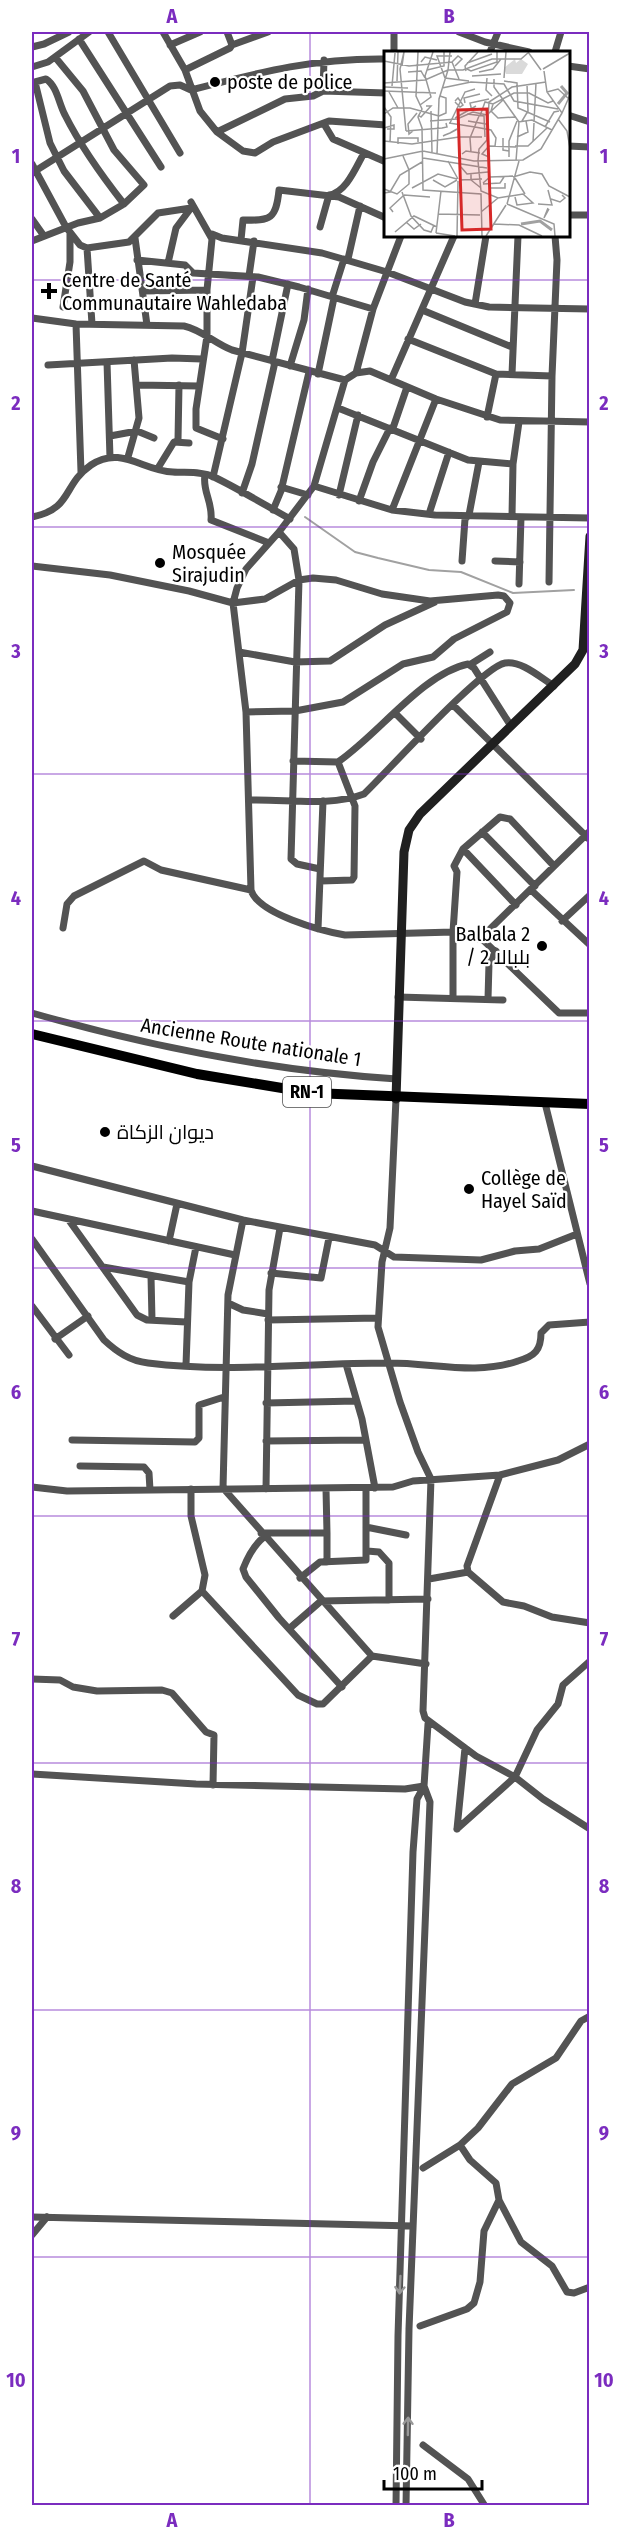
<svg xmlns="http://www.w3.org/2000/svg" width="621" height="2537" viewBox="0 0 621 2537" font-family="'Fira Sans Condensed',Cairo,sans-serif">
  <rect width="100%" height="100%" fill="#fff"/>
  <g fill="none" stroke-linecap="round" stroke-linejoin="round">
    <path stroke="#a1a1a1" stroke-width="2" d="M305 517 355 552 378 558 429 570 461 572 513 593 574 590"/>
    <path stroke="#535353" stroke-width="7" d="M108 32 180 153
      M163 32 185 70 200 111 217 132 243 151 255 153 273 142 329 121 386 125
      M459 32 485 42 529 52
      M79 39 161 167
      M170 45 200 32
      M232 45 268 32
      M32 47 44 44 69 32
      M394 52V32
      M490 52 498 32
      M555 52 561 32
      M568 66 590 69
      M32 67 48 62 89 32
      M185 70 230 48 232 45 227 32
      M191 90C261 72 313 58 386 59
      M323 91 324 60
      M568 115 590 122
      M324 124 333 139 386 162
      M217 132 285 99 313 96 323 91 386 93
      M568 146 590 147
      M32 164 66 227 80 245 87 248 129 242 158 213 191 208
      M32 173 170 86 180 85 191 90
      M191 202 212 239 207 290V336L196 409V428L223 439
      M568 215H590
      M100 218 64 171 50 143 35 82 46 79C57 86 59 104 65 115 81 147 102 176 124 204
      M32 219 44 236
      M320 227 329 195C346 193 356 167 364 153
      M212 234 222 238 322 253 387 272 465 302 489 307 590 309
      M401 236 373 309 356 373 345 380 314 486 279 532 246 569 237 588 233 603 246 712 251 890C258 914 322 931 345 935L453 932 483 940
      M135 238 147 325
      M241 240 243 220C271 221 276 219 279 190L339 197 386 218
      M32 241 78 223 100 218 124 204 144 185 114 150 83 91 55 57
      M87 248 92 324
      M348 259 360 206
      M137 260 185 265 193 273 258 277 299 287 373 309
      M168 263 176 228 191 208
      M249 276 254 241
      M143 291 207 290
      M332 297 344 259
      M475 304 486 236
      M63 307 70 262V233
      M422 310 512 347
      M32 318 76 324 184 326C202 330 214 343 232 350L345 380
      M76 324 81 472
      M408 339 496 374 552 376
      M272 361 288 284
      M107 362 110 458
      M48 365 172 358 202 359
      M290 366 304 320 308 289
      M356 373 370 371 436 399 500 420 590 422
      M318 374 334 298
      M512 374 518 236
      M391 380 454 236
      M137 385 199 386
      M338 408 468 460 513 464
      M487 417 496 374
      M110 436 137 431 154 438
      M178 440 179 385
      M128 457 139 418 134 360
      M158 468 174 442 189 443
      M205 475C202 491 213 502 211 520L269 543
      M213 477 242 353 253 277
      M314 486 392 510 435 515 590 518
      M281 487 308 495
      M242 493 252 464 275 362
      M339 495 358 415
      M359 501 373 462 390 428H393L407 387
      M273 510 281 491 309 372
      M392 510 436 399
      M429 514 449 452
      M512 516 513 464 519 422
      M32 517C73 509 62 485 91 465 121 445 143 471 173 472 186 473 202 471 214 477 239 489 265 505 290 519
      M279 532 294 549 299 580 291 859 297 864 320 869
      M462 561 465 519 469 515 479 462
      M495 561 520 562
      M32 566 110 575 189 591 233 603 265 599 299 580 313 578 336 580 382 594 430 601 498 595 504 596 510 603 507 612 454 639 433 657 403 664 343 702 295 711 246 712
      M549 582 552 376 557 260 555 236
      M519 584 521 517
      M239 652 295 662 330 661 385 625 435 602
      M471 664 490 652
      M453 705 590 840
      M396 714 421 739
      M293 761 338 762C379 734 422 674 468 664L474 668 511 726
      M251 800C287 799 330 807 364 794 388 771 482 667 505 663 521 660 541 678 554 686
      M590 831 488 931 483 940 559 1013H590
      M482 832 535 886
      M463 849 516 905
      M321 881 352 880 354 877 355 806 338 762
      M531 890 590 945
      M562 921 590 895
      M63 928 67 904 74 896 144 861 161 870 251 890
      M318 929 323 801
      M398 997 503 1000
      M453 998V932L457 872 454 866 463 849 500 817 510 819 554 866
      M488 999 489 963 496 951
      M32 1013C151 1047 272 1071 397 1079
      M396 1099 390 1228 382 1262 378 1327 400 1402 418 1452 431 1479 423 1711 425 1718 476 1756 515 1777 543 1799 590 1829
      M545 1103 590 1284
      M32 1166 243 1220 375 1245 394 1257 481 1260 515 1251 539 1249 577 1234
      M32 1211 235 1255
      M68 1219 137 1315 147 1320 186 1322
      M243 1220 228 1295 223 1488 372 1656 426 1664
      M32 1239 104 1340C117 1352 130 1361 148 1363 226 1373 308 1363 386 1363 429 1362 476 1376 518 1361 535 1356 541 1350 541 1333L549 1325 590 1322
      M169 1241 177 1204
      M103 1267 189 1282
      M271 1273 321 1278 329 1238
      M151 1276 152 1320
      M228 1303 243 1310 268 1314
      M32 1306 69 1355
      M268 1320 378 1318
      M55 1339 88 1316
      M346 1364 362 1419 375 1488
      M186 1365 189 1282 196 1247
      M266 1403 356 1401
      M72 1440 195 1442 199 1438V1405L224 1397
      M266 1441 366 1440
      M590 1444 558 1460 500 1475 467 1566 468 1572 503 1602 524 1606 552 1617 590 1623
      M80 1466 144 1467 149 1473 150 1490
      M32 1487 67 1491 393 1487 413 1481 500 1475
      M266 1489 269 1290 280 1228
      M366 1527 406 1535
      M261 1533H327L326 1489
      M327 1533V1562
      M264 1537C254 1545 248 1556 243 1569L246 1577 279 1618 342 1687
      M367 1551 379 1552 389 1563V1600
      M300 1578 320 1562 366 1560V1488
      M429 1579 468 1572
      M202 1591 298 1695 317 1704H323L372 1656
      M173 1616 202 1591 205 1575 191 1516V1489
      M290 1628 321 1601 428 1599
      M32 1679 60 1680 73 1687 97 1691 162 1690 172 1693 206 1732 214 1735 213 1785
      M32 1774 196 1784 405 1789 424 1786
      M457 1829 515 1777 537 1730 558 1704 563 1685 590 1661
      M457 1829 465 1748
      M460 2145 470 2160 496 2183 499 2200 521 2242 552 2266 567 2292 574 2293 590 2287
      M423 2168 460 2145 478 2128 512 2084 556 2058 581 2021 590 2016
      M32 2217 413 2226
      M32 2235 47 2217
      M420 2326 467 2309 474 2303 480 2282 484 2231 499 2200
      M423 2445 468 2479 485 2506
      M396 2506 398 2336 413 1852 417 1799 424 1786
      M406 2506 409 2329 430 1802 424 1786 428 1724"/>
    <path stroke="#202020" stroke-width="9" d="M396 1099 404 852 409 830 420 814 575 664 583 650 590 536"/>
    <path stroke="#000" stroke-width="10" d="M32 1034 197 1074 312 1093 590 1104"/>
  </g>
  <defs><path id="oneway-shaft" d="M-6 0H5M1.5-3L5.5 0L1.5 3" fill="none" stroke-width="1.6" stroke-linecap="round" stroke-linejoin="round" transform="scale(1.5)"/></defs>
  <g stroke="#989898">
    <use href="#oneway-shaft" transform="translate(400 2285) rotate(93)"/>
    <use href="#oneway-shaft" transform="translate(408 2426) rotate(-89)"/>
  </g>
  <path fill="none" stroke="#7b2cbf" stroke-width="1.5" stroke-opacity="0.55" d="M310 32V2506M32 280H590M32 527H590M32 774H590M32 1021H590M32 1268H590M32 1516H590M32 1763H590M32 2010H590M32 2257H590"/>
  <g fill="#000" stroke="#fff" stroke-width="2">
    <circle cx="215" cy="82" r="6"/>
    <path d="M46 282h6v6h6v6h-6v6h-6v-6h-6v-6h6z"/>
    <circle cx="160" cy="563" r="6"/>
    <circle cx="542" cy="946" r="6"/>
    <circle cx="105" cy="1132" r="6"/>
    <circle cx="469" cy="1189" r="6"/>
  </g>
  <g text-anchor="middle" stroke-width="4.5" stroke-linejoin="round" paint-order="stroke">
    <rect fill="#fff" stroke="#4c4c4c" stroke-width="1.5" x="283" y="1077" width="48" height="30" rx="4.5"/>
    <g font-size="18" font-weight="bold" fill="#000">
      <text x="307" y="1098">RN-1</text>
    </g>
    <g font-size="20" fill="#000" stroke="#fff" text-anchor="start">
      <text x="227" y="89">poste de police</text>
      <text x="62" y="287">Centre de Santé<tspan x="62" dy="23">Communautaire Wahledaba</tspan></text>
      <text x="172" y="559">Mosquée<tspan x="172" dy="23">Sirajudin</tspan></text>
      <text x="530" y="941" text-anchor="end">Balbala 2<tspan x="530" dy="23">/ بلبالا 2</tspan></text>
      <text x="117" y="1139">ديوان الزكاة</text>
      <text x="481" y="1185">Collège de<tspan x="481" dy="23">Hayel Saïd</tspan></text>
    </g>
    <g font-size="20" fill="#000" stroke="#fff">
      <text transform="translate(251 1042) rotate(9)" y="7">Ancienne Route nationale 1</text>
    </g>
  </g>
  <g transform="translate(384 51)">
    <rect width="186" height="186" fill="#fff"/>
    <path d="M131 8 132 12 137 8 144 13 138 23H122L120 17Z" fill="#dadada"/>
    <path fill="none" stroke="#a1a1a1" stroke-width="3" d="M174 53 183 42 177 35M137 173 156 170 168 179"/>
    <path fill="none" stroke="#999" stroke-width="1.5" d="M34 1 32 45 38 58 34 66 38 77 39 139 97 143 98 185M144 1 157 19M68 5H53L61 27 85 30M0 10 25 15 68 11 75 28M37 11 41 6 53 9M68 11 74 5 78 8 71 15M83 12 108 3M18 15 20 1 16 18 22 80M83 18 87 20 113 11V1M159 18 186 2M43 19 60 15V1M82 20 81 15 94 1M160 20 163 41 178 62 186 44M24 21 37 20 41 27M95 21 109 18 117 8M88 25 117 23M103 27 102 39 108 45M120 27 122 1M110 28V36L135 71 132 110M13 30 14 1M120 30 133 32 134 57 166 71M0 32 41 29 64 19 66 1M8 35 11 2M1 36 24 37M58 37 87 31 120 33 130 50 174 58M0 40 52 42M5 41 14 57M163 41 174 38 185 48M71 51 76 56 79 54 74 47 71 50M81 52 80 47 96 43M109 53 107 60 114 67 132 66M36 54 47 46 41 25 49 1M0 56 7 66 6 92M47 60 48 101M88 60 86 52 105 48M0 63 9 57H26L55 65M83 63 100 65 101 86M34 64 37 66 47 55H42M55 65 62 62V47L56 45M96 65 101 51 109 53 130 42H145L164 52 169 50M71 67 92 55M73 68 89 61 103 64 119 49M174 68 183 80 186 97M46 70 73 68M84 70 102 73M138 70 144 60 143 33M134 71 148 69 168 79M150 71 152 32M65 72 91 76M66 72 81 41 91 38M91 76 107 79 112 87 111 95M161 76 170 61 175 60M0 77 10 74V78H3M22 80 58 77 63 76 62 72M29 80 25 83 24 73 33 62M59 85 61 84 66 82 72 79 73 78 66 82M133 86 144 81 142 70M119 87V99L125 100M0 90 28 93 75 86H98M149 91 150 72M14 93V87H34V91M131 95H144L163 77M87 101 86 87 95 65M53 103 55 48 64 19H79L108 8H137L145 1M78 103 82 100 96 102M105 106 98 103 105 95 132 96M125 106V90L133 70M39 107 103 117M0 108 39 100 90 110 139 109 157 98 178 62M64 110 74 128M94 110 97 140 114 147 139 143 149 152 133 154 131 146M94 110 95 98 103 89 105 51 128 36 162 31M77 116 83 123 104 121M87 122V129L97 137M129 126 146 121 158 123 165 135 186 146M131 127 141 143M49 129 61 136 73 129M75 129 98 128M99 132 106 126 129 125M99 133 116 132 120 126M28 137 54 123 73 128M105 137H121V132M0 138 13 143 25 133V119L19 105M18 141 27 165 40 179 47 181 50 174M0 142 6 141 16 124 38 111M20 144 46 146M167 148 176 151 181 147 178 144M123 153 135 110M123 153 170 173 171 185M154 153 168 154 164 139M164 157 160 167 165 158M9 161 6 157 19 145M97 161 114 147M54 163 96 164M22 171 30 178 37 173M110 173 135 174 158 185M11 181 30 165 53 176M52 182 57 140M52 182 71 185M73 185 74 130M102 185 122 154"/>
    <path fill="#d62828" fill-opacity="0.15" stroke="#d62828" stroke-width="3" d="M103 58 107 178 78 179 74 59Z"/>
    <rect width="186" height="186" fill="none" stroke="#000" stroke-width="3"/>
  </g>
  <rect width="621" height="2537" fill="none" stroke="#ffffff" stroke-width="66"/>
  <path d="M384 2480v9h98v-9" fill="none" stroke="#000000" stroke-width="3"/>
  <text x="393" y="2480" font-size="18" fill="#000000" stroke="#ffffff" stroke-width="4.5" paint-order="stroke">100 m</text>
  <rect x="33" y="33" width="555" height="2471" fill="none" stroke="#7b2cbf" stroke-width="2"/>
  <g font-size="20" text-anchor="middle" font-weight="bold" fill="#7b2cbf">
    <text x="172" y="23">A</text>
    <text x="449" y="23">B</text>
    <text x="16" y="163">1</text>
    <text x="604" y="163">1</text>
    <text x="16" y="410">2</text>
    <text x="604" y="410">2</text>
    <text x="16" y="658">3</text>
    <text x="604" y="658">3</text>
    <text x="16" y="905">4</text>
    <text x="604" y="905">4</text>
    <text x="16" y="1152">5</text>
    <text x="604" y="1152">5</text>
    <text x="16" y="1399">6</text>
    <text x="604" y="1399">6</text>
    <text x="16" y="1646">7</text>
    <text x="604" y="1646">7</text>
    <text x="16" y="1893">8</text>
    <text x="604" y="1893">8</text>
    <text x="16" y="2140">9</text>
    <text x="604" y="2140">9</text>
    <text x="16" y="2387">10</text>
    <text x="604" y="2387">10</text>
    <text x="172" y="2527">A</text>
    <text x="449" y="2527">B</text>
  </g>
</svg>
